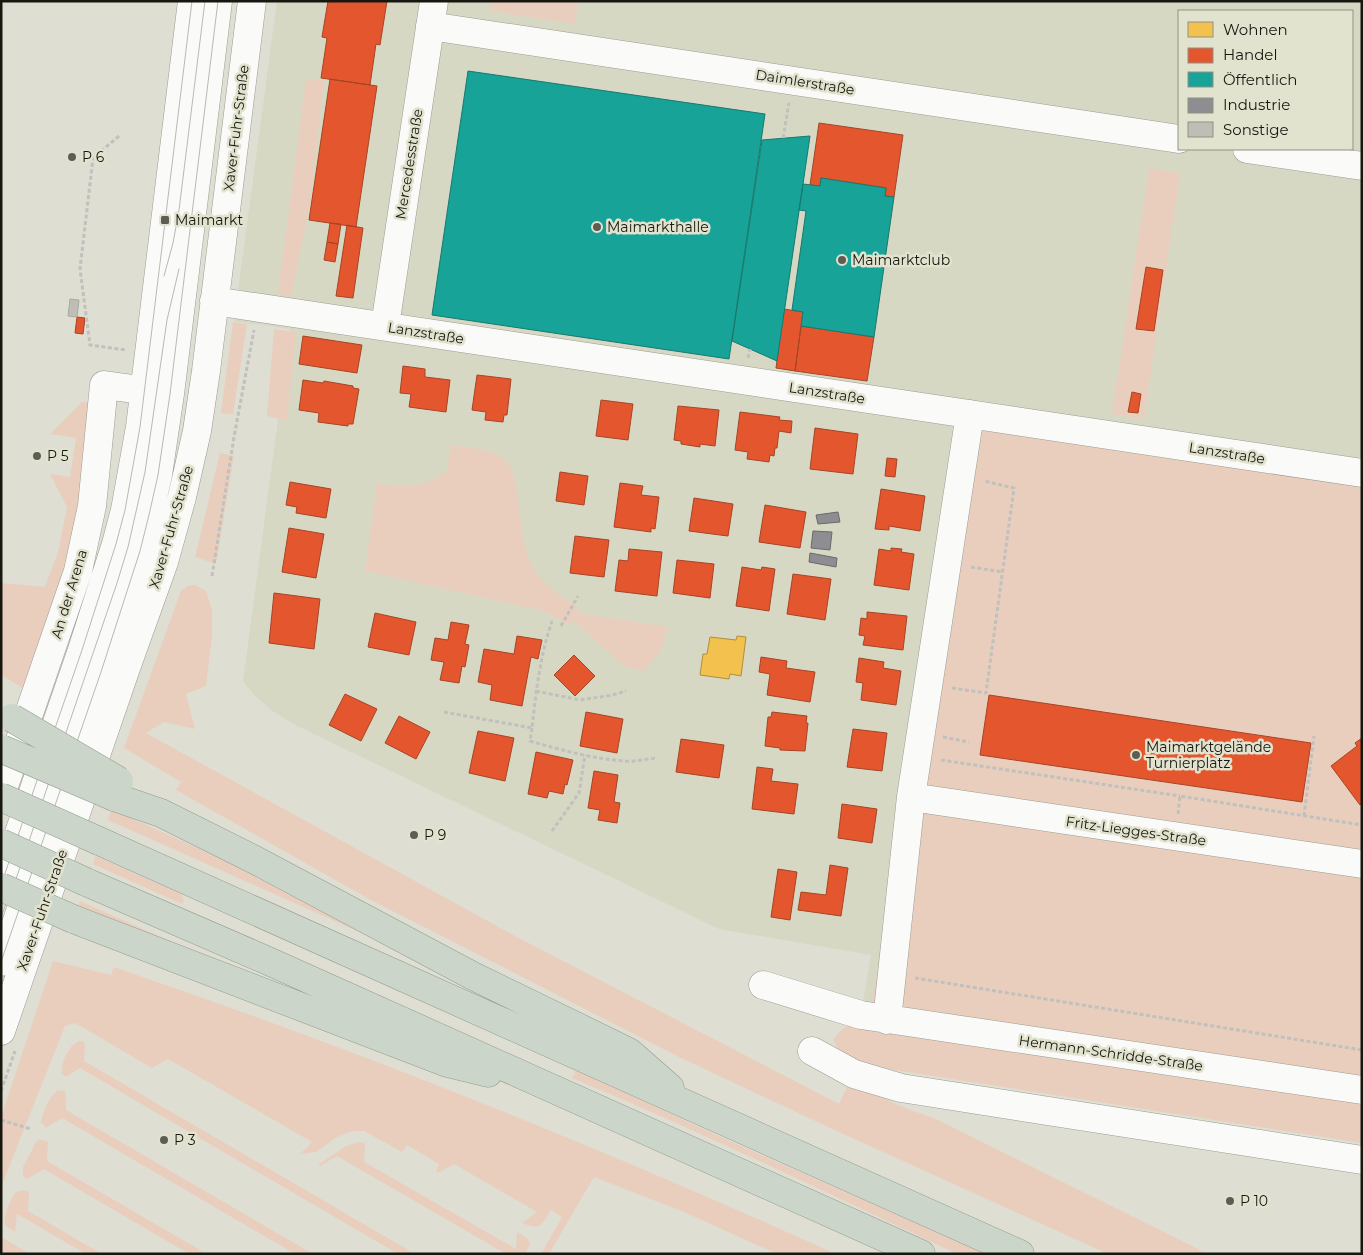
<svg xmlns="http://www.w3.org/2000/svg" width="1363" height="1255" viewBox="0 0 1363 1255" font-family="Montserrat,sans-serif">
  <rect width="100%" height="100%" fill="#deded3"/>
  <path fill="#d7d8c4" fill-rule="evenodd" d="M277 1H1362V1126L855 1050 871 955 719 929 293 724 271 710 254 695 243 681 290 329 234 321ZM1179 11H1352V149H1179Z"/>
  <path fill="#eacebd" d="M492 1H578L575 24 490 11Z
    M324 79 310 203 291 296 278 294 306 80Z
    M1149 168 1180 173 1144 419 1112 414Z
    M233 322 247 324 233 414 221 413Z
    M274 329 296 332 287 421 267 416Z
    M82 402H87L92 407 72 549 25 689 1 675V583L45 587 58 552 67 507 50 474 70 477 76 438 50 434Z
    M964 426 1362 486V1143L862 1065 842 1057 833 1040C846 1023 848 1025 868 1027Z
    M451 445C468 447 492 449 506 461 519 472 519 514 522 531 523 541 527 555 531 564 543 587 559 594 579 608L577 613 668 627 661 651 644 671 625 667 574 621 567 624 544 611 365 571 377 483C407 488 421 489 447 471Z
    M220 453 234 456 216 564 195 557Z
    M189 585H195L206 591 212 610V636L206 686 186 694 195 729 164 722 146 733 515 936 839 1104 850 1081 898 1105 938 1120 1208 1254H1108L828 1127 679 1057 369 899 176 790 181 782 124 748 181 591Z
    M111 809 220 858 273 886 335 916 359 931H357L108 820Z
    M95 856 181 894 184 901 182 904 93 864Z
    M80 901 244 974 77 910Z
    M53 961 111 975 114 967 128 972C369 1054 604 1149 836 1254H777L684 1212 594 1177 549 1254H541L562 1217 551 1210C541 1225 542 1231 522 1223L537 1212 454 1164 438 1173 436 1171 439 1164 407 1145 402 1152 364 1131H352L337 1137 316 1152 300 1154 312 1142 168 1059 152 1068 75 1023 65 1026 1 1187V1117Z
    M81 1041 85 1043 84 1061 415 1254H398L80 1068 66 1077 62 1074C61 1062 69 1043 81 1041Z
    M576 1070 732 1142 985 1254H957C829 1194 702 1132 572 1078Z
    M58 1090 65 1091 66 1110 313 1254H295L62 1118 46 1128 41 1122C43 1112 49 1096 58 1090Z
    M39 1139 48 1142 47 1161 207 1254H189L44 1169 27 1179 23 1176V1167L36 1142Z
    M358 1142 365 1143 364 1162 516 1249 517 1232 528 1239 530 1244 525 1254H506L337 1156 320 1166 318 1165 346 1146Z
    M24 1190 29 1192 28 1211 102 1254H86L17 1214 15 1232 5 1225C3 1214 10 1201 16 1192Z
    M1 1237 30 1254H1Z"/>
  <path fill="#f2c14e" stroke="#b08e3b" d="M737 636 746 637 741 676 730 674 729 679 700 675 703 654H707L710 637 736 640Z"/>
  <path fill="#e4572e" stroke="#a64425" d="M328 1H387L380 45 376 44 370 85 321 78 327 38 322 37Z
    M330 79 377 86 356 227 309 220Z
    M819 123 903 135 894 197 885 196 886 188 821 178 820 186 810 185Z
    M330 223 341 224 338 244 327 242Z
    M347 225 363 228 353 298 336 296Z
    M327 242 338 244 335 262 324 260Z
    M1146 267 1163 270 1154 331 1136 329Z
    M784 309 803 312 795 371 776 368Z
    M77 317 85 318 83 334 75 333Z
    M801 326 874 337 867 381 795 371Z
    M303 336 362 345 357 373 299 364Z
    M403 366 425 369V377L450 380 446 412 409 407 411 394 400 393Z
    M477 375 511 379 507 415H504L503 422 485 420 486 412 472 410Z
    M303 380 323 383 324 381 353 386V388L359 389 353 424H348V426L318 422 319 413 299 410Z
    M1132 392 1141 394 1138 413 1128 412Z
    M601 400 633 404 628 440 596 436Z
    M678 406 719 410 715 446 700 444V447L681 444V441L674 440Z
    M740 412 780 417 779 420 792 421 791 433 779 431 777 448H775L774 456 770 455 769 462 747 459 748 452 735 450Z
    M815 428 858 434 853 474 810 469Z
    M887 458 897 459 895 477 885 476Z
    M560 472 588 476 584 505 556 501Z
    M290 482 331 489 326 518 296 513 297 507 286 505Z
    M620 483 643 486 641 495 659 497 655 529 651 528V532L614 527Z
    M881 489 925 496 920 531 889 526V530L875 529Z
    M694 498 733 504 728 536 689 531Z
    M765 505 806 512 800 548 759 542Z
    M289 528 324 534 316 578 282 572Z
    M575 536 609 540 604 577 570 573Z
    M891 548 902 549 901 552 914 554 909 590 874 585 879 549 891 551Z
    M629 549 662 552 657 596 615 591 619 560 628 561Z
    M677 560 714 564 710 598 673 593Z
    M742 567 761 570 762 567 775 569 769 611 736 606Z
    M793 574 831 579 825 620 787 614Z
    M274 593 320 599 314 649 269 643Z
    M867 612 907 616 903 650 863 645 865 636 859 635 861 618 867 619Z
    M375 613 416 622 409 655 368 647Z
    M451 622 469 625 465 644 469 645 465 667 462 666 459 683 440 680 444 662 431 660 435 638 448 640Z
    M517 636 542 640 538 659 531 657 522 706 490 700 492 685 478 682 484 649 514 654Z
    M574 655 595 676 575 696 554 675Z
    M761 657 787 661 786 668 815 672 810 702 767 695 770 674 759 672Z
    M859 658 884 662 883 668 901 671 896 705 861 700 863 683 856 682Z
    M345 694 377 709 361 741 329 725Z
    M989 695 1311 743 1302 802 980 755Z
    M586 712 623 719 617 753 580 746Z
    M772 712 807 716 806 723H808L805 751 780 750V748L765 746 768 717H771Z
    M399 716 430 732 416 759 385 743Z
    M853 729 887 733 882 771 847 767Z
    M478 731 514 738 505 781 469 773Z
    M1362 738V803L1360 805 1331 766 1357 746 1355 743Z
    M681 739 724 745 719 778 676 772Z
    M536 752 573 760 567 785 565 784 563 794 549 791 547 798 528 794Z
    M757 767 773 769 771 781 798 784 794 814 752 809Z
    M594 771 618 775 614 802 620 803 617 823 598 820 600 810 588 808Z
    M842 804 877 809 872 843 838 838Z
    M830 865 848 868 841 916 798 910 801 892 826 895Z
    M778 869 797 872 790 920 771 917Z"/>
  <path fill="#17a398" stroke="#17796f" d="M468 71 765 114 729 359 432 315Z
    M810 136 803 184 777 361 732 341 762 140Z
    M821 178 886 188 885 196 894 197 874 337 801 326 803 312 792 310 806 211 799 210 803 184 820 186Z"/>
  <path fill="#8d8d92" stroke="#6a6a6b" d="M838 512 840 522 818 524 816 515Z
    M813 531 832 532 830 550 811 548Z
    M810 553 837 558 836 567 809 562Z"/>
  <path fill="#bfbdb5" stroke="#aba9a2" d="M70 299 79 300 77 317 68 316Z"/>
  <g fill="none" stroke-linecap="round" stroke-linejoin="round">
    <g stroke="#9b9b93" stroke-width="29">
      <path id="minor" d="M430 26 1179 139
        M1247 149 1362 166
        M214 301 1362 473
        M385 326 434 1
        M1 795 78 571 92 506 104 385 163 393
        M911 797 1362 864
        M1 885 82 650 116 544 125 510 140 427 192 1
        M1 962 101 672 140 551 149 515 158 475 170 394 218 1
        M763 985 861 1015 1362 1090
        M887 1020 911 797 970 414
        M1 1031 126 668 164 562 182 497 197 431 206 371 252 1
        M812 1051 854 1074 901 1088 1362 1160"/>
    </g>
    <g stroke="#929c8c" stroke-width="29">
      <path id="highway" d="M114 797 161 813 257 861 473 976 629 1052 670 1088
        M99 841 1020 1254
        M86 882 266 960 921 1254
        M73 919 447 1063 488 1073"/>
    </g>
    <path stroke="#c0c0bd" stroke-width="3" stroke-dasharray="4 2.5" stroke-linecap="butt" d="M119 136 93 158 80 269 90 345 126 350
      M783 138 789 103
      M748 358 750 349
      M971 567 1003 572
      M212 576 234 437 254 330
      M561 626 578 596
      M952 688 986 693 1014 488 984 481
      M536 691 580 700 613 695 626 691
      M444 712 532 728C536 692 540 656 552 621
      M532 728 530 741C561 750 593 759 625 761 635 762 646 759 656 758
      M943 737 969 742
      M941 760 1180 796
      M1178 814 1180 796 1362 825
      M1304 816 1314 736
      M552 831 579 793 585 755
      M915 978 1362 1050
      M1 1091 15 1051
      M1 1120 31 1129"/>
    <use href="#minor" stroke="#fafaf8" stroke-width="28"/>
    <use href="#highway" stroke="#cbd5ca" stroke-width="28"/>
    <path stroke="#b8b9b5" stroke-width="1" d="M164 276 173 243 179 210 205 1
      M1 885 82 650 116 544 125 510 140 427 192 1
      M1 923 117 583 128 547 145 472 167 320 179 269
      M1 962 101 672 140 551 149 515 158 475 170 394 218 1"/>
    <g stroke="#929c8c" stroke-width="29" stroke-linecap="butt">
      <path id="highway-bridge" d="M12 718 119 781
        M2 749 114 797
        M1 797 99 841
        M1 843 86 882
        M1 887 73 919"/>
    </g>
    <use href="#highway-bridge" stroke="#cbd5ca" stroke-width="28"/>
  </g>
  <g fill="#5d5d54" stroke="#e2e3cf" stroke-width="2">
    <circle cx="72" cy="157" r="5"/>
    <rect x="160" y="215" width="10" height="10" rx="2.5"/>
    <circle cx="597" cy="227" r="5"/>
    <circle cx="842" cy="260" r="5"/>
    <circle cx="37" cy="456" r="5"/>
    <circle cx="1136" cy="755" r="5"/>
    <circle cx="414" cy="835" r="5"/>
    <circle cx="164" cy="1140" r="5"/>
    <circle cx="1230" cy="1201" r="5"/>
  </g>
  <g text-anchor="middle" stroke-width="5" stroke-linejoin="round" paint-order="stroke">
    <g font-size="14" fill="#171710" stroke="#e2e3cf">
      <text transform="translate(805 82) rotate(9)" y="5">Daimlerstraße</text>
      <text transform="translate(236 128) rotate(-83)" y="5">Xaver-Fuhr-Straße</text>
      <text transform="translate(409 164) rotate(-81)" y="5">Mercedesstraße</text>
      <text transform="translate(426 333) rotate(9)" y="5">Lanzstraße</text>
      <text transform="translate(827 393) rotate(9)" y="5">Lanzstraße</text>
      <text transform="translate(1227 453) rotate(9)" y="5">Lanzstraße</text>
      <text transform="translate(171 527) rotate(-74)" y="5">Xaver-Fuhr-Straße</text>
      <text transform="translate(69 594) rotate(-73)" y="5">An der Arena</text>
      <text transform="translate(1136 831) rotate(8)" y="5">Fritz-Liegges-Straße</text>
      <text transform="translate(42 910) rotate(-71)" y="5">Xaver-Fuhr-Straße</text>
      <text transform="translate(1111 1053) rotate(8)" y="5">Hermann-Schridde-Straße</text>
    </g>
    <g font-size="14" fill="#171710" stroke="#e2e3cf" text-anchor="start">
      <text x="82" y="162">P 6</text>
      <text x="175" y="225">Maimarkt</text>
      <text x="607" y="232">Maimarkthalle</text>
      <text x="852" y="265">Maimarktclub</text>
      <text x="47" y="461">P 5</text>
      <text x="1146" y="752">Maimarktgelände<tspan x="1146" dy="16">Turnierplatz</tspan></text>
      <text x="424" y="840">P 9</text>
      <text x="174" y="1145">P 3</text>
      <text x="1240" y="1206">P 10</text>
    </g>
  </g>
  <rect width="1363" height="1255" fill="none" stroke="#171710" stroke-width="5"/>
  <rect x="1178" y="10" width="175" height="140" fill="#e2e3cf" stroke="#919183"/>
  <rect x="1188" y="22" width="25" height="15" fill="#f2c14e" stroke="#919183"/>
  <text x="1223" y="35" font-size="15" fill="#171710">Wohnen</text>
  <rect x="1188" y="48" width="25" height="15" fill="#e4572e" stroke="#919183"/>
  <text x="1223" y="60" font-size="15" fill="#171710">Handel</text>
  <rect x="1188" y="72" width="25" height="15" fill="#17a398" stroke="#919183"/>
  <text x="1223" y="85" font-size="15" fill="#171710">Öffentlich</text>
  <rect x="1188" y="98" width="25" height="15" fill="#8d8d92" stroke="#919183"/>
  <text x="1223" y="110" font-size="15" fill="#171710">Industrie</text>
  <rect x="1188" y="122" width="25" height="15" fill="#bfbdb5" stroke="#919183"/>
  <text x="1223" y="135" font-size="15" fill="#171710">Sonstige</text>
</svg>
